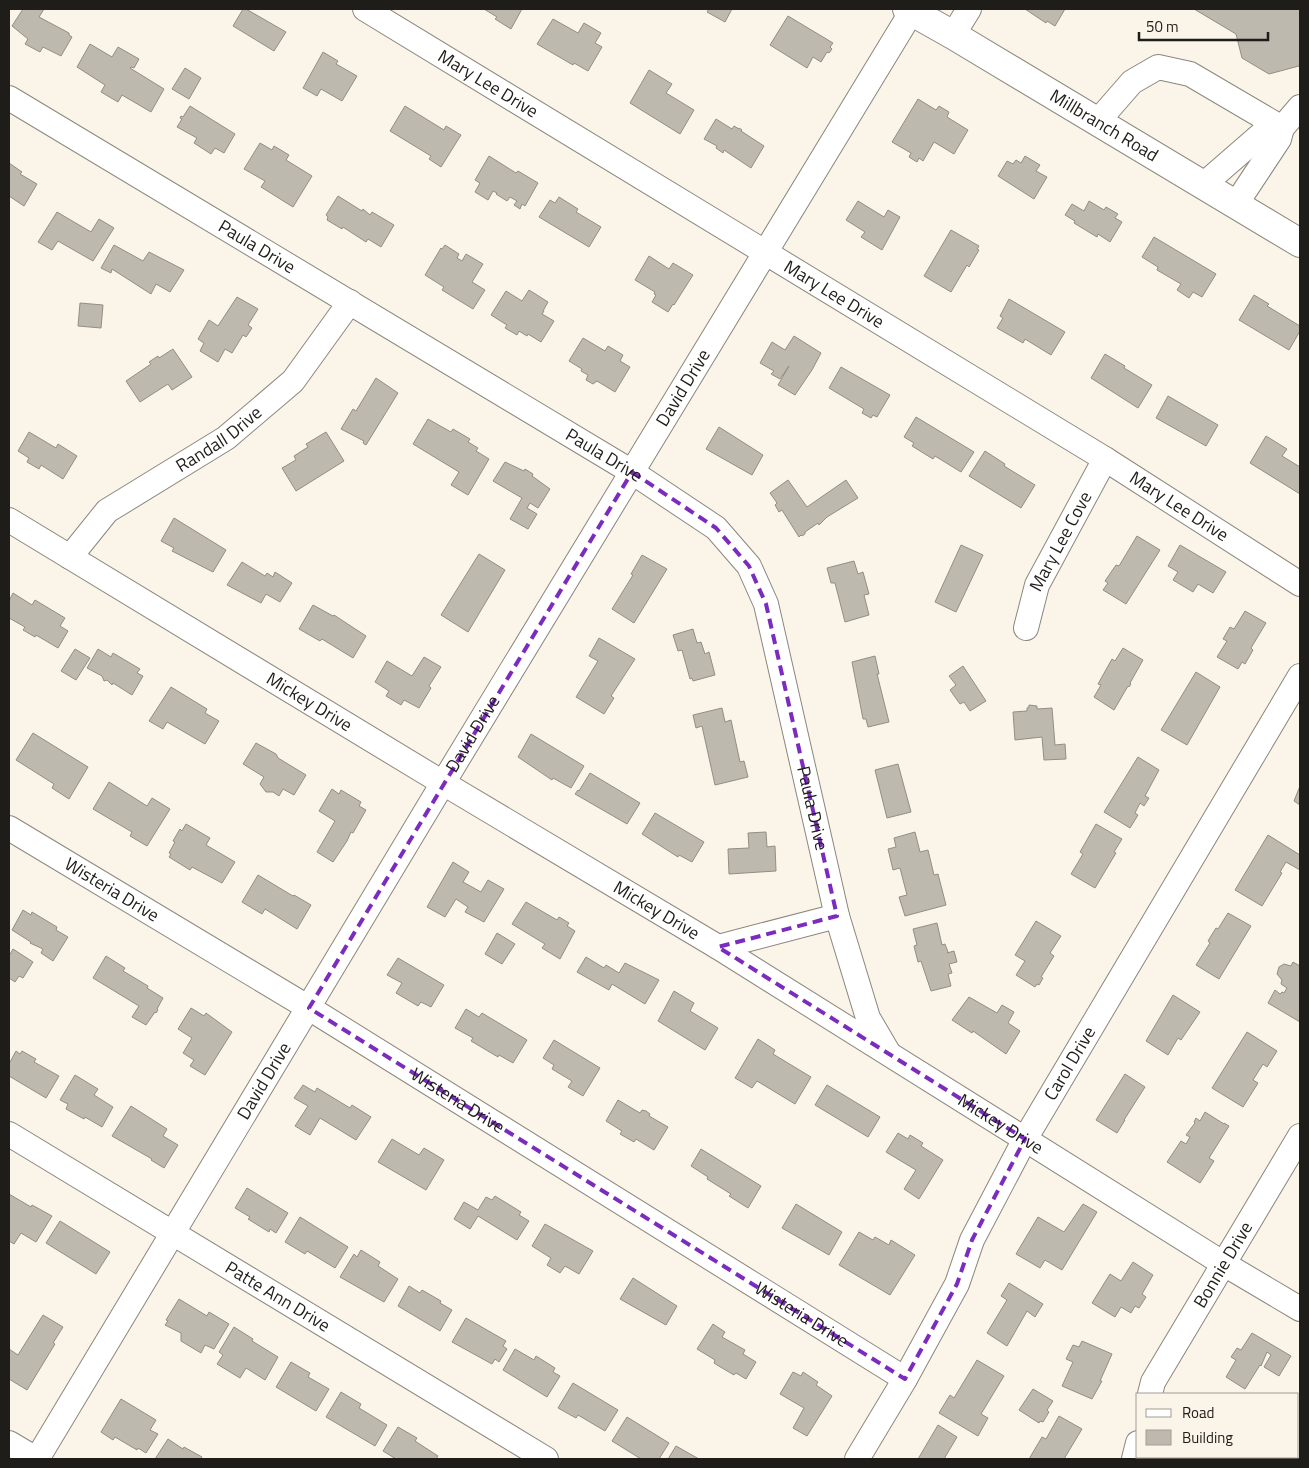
<svg xmlns="http://www.w3.org/2000/svg" width="1309" height="1468" viewBox="0 0 1309 1468" font-family="'Titillium Web',sans-serif">
  <rect width="100%" height="100%" fill="#faf4e9"/>
  <path fill="#beb9af" stroke="#938d84" d="M23 9H44L39 17 69 33V35L72 37 61 56 43 47 40 52 25 44 28 39 12 26Z
    M243 9H246L286 32 274 51 233 26Z
    M484 9H522L511 29 495 19 497 17Z
    M709 9H732L725 22 707 12Z
    M1025 9H1065L1055 26 1047 21 1046 23Z
    M1194 9H1300V64L1299 66 1269 74 1242 58 1236 34Z
    M788 16 833 43 830 47 832 49 829 53 827 52 821 62 813 57 807 68 770 45Z
    M553 19 578 33 584 23 601 33 595 43 602 47 588 71 574 63 573 65 537 44Z
    M90 44 112 57 118 47 139 59 134 68 131 67 130 68 164 89 151 112 122 95 118 102 101 92 105 85 77 67Z
    M323 52 338 61 336 64 357 76 342 101 321 89 317 96 303 88Z
    M185 68 201 78 189 99 172 89Z
    M649 70 672 84 666 93 694 110 680 134 630 103Z
    M918 99 936 110 939 106 949 112 947 117 968 130 954 154 934 142 923 161 919 158 917 162 909 157 911 153 892 142Z
    M190 106 235 134 224 153 215 148 211 154 194 143 197 138 177 127 182 119 180 118 181 116 183 117Z
    M405 106 444 130 446 126 461 135 441 167 429 159 431 156 390 131Z
    M716 119 732 129 734 126 739 129V128L742 130 741 131 764 146 751 168 724 150 723 153 716 148 717 146 704 139Z
    M260 143 272 150 274 146 289 155 286 160 312 176 293 207 261 187 265 181 244 169Z
    M489 156 516 173 518 171 538 183 525 206 522 204 520 209 514 205 517 201 510 197 507 201 496 194 497 193 493 191 488 200 475 192 480 183 475 180Z
    M1025 156 1040 165 1036 171 1047 177 1034 199 998 176 1007 161 1013 164 1016 160 1021 163Z
    M9 163 22 172 20 174 37 184 24 206 9 196Z
    M338 196 362 211 363 209 370 215 372 212 394 225 381 247 368 239 366 242 343 227 342 229 327 220 328 217 326 215Z
    M559 197 578 209 576 212 601 227 589 247 539 217 550 200 555 203Z
    M858 201 884 217 888 210 900 217 882 250 861 237 865 232 846 220Z
    M1089 201 1104 210 1106 207 1118 214 1115 218 1122 222 1110 242 1098 234 1097 237 1074 223 1075 221 1065 215 1072 204 1084 211Z
    M57 212 91 232 99 219 114 228 93 261 58 241 52 250 38 242Z
    M951 230 979 246 977 249 979 250 969 267 967 265 951 292 924 276Z
    M1154 237 1216 274 1202 297 1193 292 1189 298 1177 290 1181 284 1157 270 1158 267 1142 257Z
    M114 245 143 261 149 252 184 270 170 292 156 284 151 294 112 269 111 273 101 268Z
    M445 245 459 254 457 258 462 261 466 254 483 264 472 282 485 290 473 309 442 290 444 287 425 275 441 248 442 249Z
    M649 256 669 269 673 263 693 275 674 305 673 304 668 312 652 302 656 295 654 294 655 292 635 280Z
    M529 290 548 302 543 311H544L542 314 554 321 541 342 528 334 527 336 519 331 517 335 505 328 507 325 491 315 506 291 522 301Z
    M1254 295 1269 304 1267 306 1300 326V331L1289 350 1239 320Z
    M237 297 258 309 248 325 252 328 246 337 243 335 232 353 225 349 218 362 200 351 204 343 198 339 209 320 218 326Z
    M1009 299 1065 332 1051 355 1025 339 1023 343 997 328 1003 318 1000 316Z
    M80 303 103 305 101 328 78 326Z
    M794 336 821 353 812 370 795 395 778 385 789 366 780 379 771 374 774 371 760 363 772 342 785 350Z
    M583 338 605 351 608 346 623 355 620 361 630 367 615 392 597 381 593 384 586 380 588 375 581 371 582 369 569 361Z
    M173 349 192 377 172 390 168 384 140 402 126 381 151 364 149 362 158 356 159 358Z
    M1105 354 1125 366 1124 368 1152 385 1138 408 1091 378Z
    M841 367 890 395 877 417 873 415 871 418 862 413 864 409 829 388Z
    M376 378 398 393 366 445 363 443 364 441 341 429 353 409 356 411Z
    M1168 396 1218 425 1206 446 1156 418Z
    M916 417 974 452 961 472 935 456 933 459 912 446 914 443 904 437Z
    M428 419 451 432 453 429 470 439 468 442 478 448 476 451 489 459 468 495 451 485 459 472 413 444Z
    M719 427 763 455 752 475 706 449Z
    M29 432 56 448 58 444 77 456 63 479 41 465 39 469 27 462 29 458 18 451Z
    M326 432 344 461 296 491 282 468 296 460 294 456 308 447 306 444Z
    M1266 436 1287 449 1282 456 1300 467V494L1250 463Z
    M985 451 1005 464 1004 466 1035 485 1021 508 969 476Z
    M505 462 524 471 525 469 533 474 532 476 550 489 538 508 530 503 527 508 537 514 528 529 510 519 522 498 493 481Z
    M788 480 807 507 846 480 858 498 827 517 819 525 818 523 805 532V534L802 536 801 535 799 537 782 510 779 512 775 505 777 503 770 493Z
    M174 518 226 550 213 572 172 551 174 548 161 541Z
    M1137 536 1160 550 1126 604 1103 590 1108 583 1105 581 1116 565 1119 566Z
    M961 545 983 555 956 612 935 602Z
    M1180 545 1226 572 1213 593 1198 584 1193 592 1173 580 1178 572 1168 566Z
    M479 554 505 570 468 632 441 615Z
    M642 555 667 569 634 623 612 609 633 575 631 574Z
    M854 561 858 574 863 572 869 594 864 595 869 615 845 622 835 583H831L827 568Z
    M242 562 265 576 267 573 273 577 275 572 292 583 280 602 266 594 261 603 227 585Z
    M13 593 32 605 35 600 65 618 60 626 68 631 58 648 36 635 35 637 23 630 25 627 9 618V601Z
    M313 605 333 616 334 615 366 636 353 658 322 639 320 641 299 629Z
    M1245 611 1266 623 1251 648 1253 650 1245 664 1242 662 1238 669 1217 657 1227 641 1223 639 1230 627 1234 629Z
    M693 629 697 643 701 642 705 654 709 652 715 675 693 681 692 678 690 679 682 650 678 651 673 635Z
    M599 638 635 659 611 696 614 698 604 714 576 697 598 661 589 656Z
    M1123 648 1143 660 1130 683 1131 684 1129 687 1128 686 1114 710 1094 697 1101 685 1098 684 1112 659 1115 661Z
    M75 649 90 658 76 680 61 671Z
    M98 649 111 657 113 653 140 669 137 673 143 676 132 695 113 683 112 685 107 680 104 681 102 676 87 668Z
    M875 656 879 674H877L889 722 868 727 866 719H863L852 662Z
    M424 657 441 667 429 686 431 688 419 708 404 700 401 705 386 696 389 691 375 682 387 661 412 676Z
    M963 666 986 701 970 711 964 702 960 704 950 690 956 685 949 676Z
    M1196 672 1220 687 1187 745 1161 730Z
    M171 687 207 709 205 713 219 721 205 744 167 722 163 729 149 721Z
    M1029 705 1037 706V709L1052 708 1055 745 1065 744 1066 759 1044 760 1042 737 1015 740 1013 712 1027 711V708L1029 707Z
    M722 708 725 722 731 720 740 762 744 761 748 777 715 785 702 726 696 728 693 715Z
    M33 733 88 767 69 799 52 788 54 784 16 760Z
    M531 734 584 766 571 788 553 778 552 780 518 757Z
    M256 743 276 754 278 758 306 775 294 795 283 789 279 796 273 792H266L260 784 264 777 243 764Z
    M1138 757 1159 770 1145 796 1149 798 1144 806 1140 803 1135 813 1138 815 1130 828 1104 812Z
    M898 764 911 812 887 818 875 770Z
    M590 773 640 803 627 824 575 794 578 790 579 791Z
    M109 782 147 806 152 798 170 809 147 846 130 836 132 832 93 809Z
    M1300 786V805L1294 801Z
    M332 789 339 794 341 790 361 802 359 806 366 810 353 833 351 832 347 841 333 862 317 852 335 821 319 811Z
    M655 813 704 842 692 862 679 855 678 857 642 834Z
    M186 824 210 838 206 845 235 862 222 883 192 867 190 870 169 857 171 854 169 853 175 842 173 841 180 829 182 831Z
    M1096 824 1122 839 1114 852 1116 853 1095 888 1071 874 1083 854 1080 852Z
    M766 832 767 847 775 846 776 871 729 874 728 849 749 848 748 833Z
    M915 832 920 852 928 850 934 875 938 874 946 905 905 916 899 897 907 895 900 868 893 870 888 849 896 847 894 838Z
    M1268 835 1300 855V870L1286 862 1280 872 1282 873 1262 906 1235 890Z
    M453 862 469 872 463 882 481 892 488 880 504 889 484 922 465 912 468 907 456 899 445 917 427 907Z
    M258 875 293 896 294 895 311 905 297 929 265 909 262 914 242 902Z
    M526 902 557 920 559 917 569 923 567 926 575 931 560 959 542 948 545 944 512 924Z
    M23 910 31 915 32 912 57 927 56 930 68 937 53 961 41 953 43 949 30 943 31 942 12 930Z
    M1228 913 1251 926 1219 979 1196 965 1210 943 1208 941 1216 928 1218 929Z
    M1036 921 1061 936 1050 953 1054 956 1041 977 1043 978 1039 985 1037 984 1035 987 1016 975 1025 961 1015 955Z
    M937 923 942 945 945 944 948 952 947 953 954 951 957 962 949 964 952 973 948 974 951 986 931 991 921 961 918 962 914 946 917 945 913 929Z
    M497 933 515 944 502 964 485 954Z
    M13 949 33 962 23 978 19 976 15 982 9 978V956Z
    M106 956 125 968 123 971 148 986 147 988 163 998 157 1009 158 1010 156 1013 155 1012 146 1025 132 1017 139 1006 93 978Z
    M586 957 604 968 606 965 619 973 625 963 659 980 645 1004 612 984 609 990 577 972Z
    M398 958 444 985 431 1007 421 1002 418 1006 396 993 402 983 387 975Z
    M1293 962 1300 966V1022L1268 1003 1275 990 1280 994 1282 992 1284 993 1287 988 1281 984 1282 980 1277 974 1279 967 1284 964 1291 966Z
    M674 991 694 1003 690 1011 718 1028 705 1050 658 1021Z
    M1173 995 1200 1012 1181 1040 1178 1038 1168 1055 1146 1041Z
    M969 997 997 1013 1002 1005 1014 1012 1008 1023 1020 1031 1006 1054 973 1031 972 1033 952 1020Z
    M191 1008 204 1016 206 1013 232 1032 205 1075 190 1066 194 1060 183 1053 192 1038 178 1029Z
    M466 1009 479 1017 482 1013 527 1040 513 1063 499 1055 498 1057 471 1041 473 1038 455 1028Z
    M1247 1032 1277 1051 1267 1067 1263 1064 1253 1080 1258 1083 1243 1107 1212 1088Z
    M758 1039 775 1050 773 1054 811 1077 795 1104 757 1081 752 1088 735 1078Z
    M554 1040 600 1068 583 1096 568 1087 572 1081 552 1069 554 1065 543 1058Z
    M16 1051 20 1054 22 1051 36 1059 34 1062 59 1076 46 1098 9 1076V1064Z
    M1125 1074 1145 1087 1124 1120H1125L1117 1133 1096 1120Z
    M75 1075 98 1089 94 1095 113 1107 102 1127 85 1117 84 1119 66 1109 68 1104 60 1100Z
    M303 1085 315 1092 317 1088 350 1108 352 1105 371 1117 356 1140 320 1118 310 1135 295 1126 308 1106 294 1098Z
    M827 1085 880 1117 868 1137 815 1105Z
    M618 1100 640 1113 642 1110 646 1111 650 1114 649 1116 668 1127 654 1150 636 1139 634 1142 620 1134 622 1131 606 1121Z
    M131 1106 167 1129 163 1136 178 1145 164 1168 151 1160 152 1159 112 1136Z
    M1205 1112 1224 1124V1123L1229 1126 1209 1158 1214 1161 1200 1183 1167 1162 1181 1141 1186 1144 1190 1137 1186 1135 1195 1123 1194 1122 1196 1118 1200 1121Z
    M898 1133 908 1139 910 1135 923 1143 921 1146 943 1160 919 1199 904 1189 916 1170 886 1152Z
    M392 1139 419 1155 424 1148 444 1160 426 1190 378 1162Z
    M701 1149 761 1186 748 1208 729 1196 731 1194 707 1179 708 1177 691 1166Z
    M247 1188 288 1213 276 1233 270 1229 269 1232 248 1219 250 1217 235 1208Z
    M9 1194 31 1207 32 1205 52 1216 36 1242 21 1233 14 1244 9 1241Z
    M495 1196 521 1212 519 1215 529 1221 517 1240 478 1216 470 1229 454 1219 464 1202 478 1210 486 1197 492 1200Z
    M796 1204 842 1232 829 1255 782 1228Z
    M1083 1204 1097 1212 1062 1270 1045 1260 1040 1268 1016 1254 1038 1217 1064 1232Z
    M300 1217 348 1247 335 1268 307 1251 305 1254 285 1242Z
    M60 1221 110 1252 96 1274 46 1243Z
    M545 1224 593 1251 579 1274 565 1266 560 1273 547 1265 551 1258 532 1246Z
    M859 1232 873 1240 875 1237 889 1245 891 1240 915 1255 890 1295 839 1265Z
    M361 1250 380 1262 378 1266 398 1279 384 1302 340 1277 354 1254 357 1257Z
    M1133 1262 1153 1275 1142 1294 1146 1297 1139 1308 1135 1306 1131 1313 1121 1307 1115 1317 1092 1303 1110 1274 1121 1281Z
    M633 1278 677 1306 666 1325 620 1299Z
    M1009 1283 1043 1304 1035 1317 1027 1311 1007 1346 987 1333 1007 1300 1001 1296Z
    M409 1286 420 1293 422 1290 441 1301 440 1303 452 1310 440 1331 398 1306Z
    M179 1299 207 1316 209 1312 229 1324 214 1349 205 1345 201 1353 181 1341V1333L165 1325 168 1321 166 1320Z
    M43 1315 63 1327 53 1343 55 1344 27 1390 9 1379V1349L18 1355Z
    M466 1318 506 1341 503 1346 507 1349 499 1362 495 1359 492 1364 452 1342Z
    M713 1324 725 1332 722 1337 745 1350 743 1354 756 1362 746 1379 736 1373 734 1375 717 1365 714 1363 715 1360 697 1349Z
    M234 1327 253 1339 252 1341 278 1357 265 1380 246 1368 240 1378 217 1364 223 1355 219 1352Z
    M1252 1333 1291 1356 1279 1376 1264 1367 1271 1355 1267 1352 1261 1366 1260 1365 1245 1389 1226 1377 1236 1360 1231 1357 1237 1348 1241 1350Z
    M1082 1341 1112 1354 1100 1381H1102L1092 1399 1062 1386 1073 1362 1066 1359 1073 1345 1079 1347Z
    M515 1349 534 1360 536 1356 555 1368 553 1372 560 1376 547 1397 503 1370Z
    M977 1360 1004 1376 981 1414 988 1418 978 1436 939 1413 950 1395 954 1398Z
    M291 1362 310 1373 308 1377 329 1389 316 1411 276 1387Z
    M793 1372 801 1376 803 1372 818 1382 816 1385 832 1396 807 1436 793 1428 804 1408 780 1394Z
    M573 1383 618 1410 605 1431 578 1415 576 1418 558 1408Z
    M1033 1389 1053 1401 1047 1410 1049 1412 1043 1422 1040 1421 1039 1423 1019 1410Z
    M341 1392 361 1404 359 1408 387 1425 375 1446 326 1417Z
    M121 1399 156 1420 150 1430 158 1434 146 1453 138 1448 137 1450 115 1437 113 1440 101 1432Z
    M1059 1416 1082 1429 1064 1459H1029L1042 1437 1046 1439Z
    M627 1417 669 1443 659 1459H641L612 1441Z
    M938 1425 957 1437 944 1459H918Z
    M398 1427 417 1438 415 1441 438 1456 436 1459H396L383 1451Z
    M168 1439 183 1449 184 1447 202 1457 201 1459H155Z
    M676 1446 699 1459H668Z
    M1183 1457H1211L1210 1459H1182Z"/>
  <g fill="none" stroke-linecap="round" stroke-linejoin="round">
    <g stroke="#8c877d" stroke-width="26">
      <g id="minor">
        <path id="s1" d="M365 9 1105 459 1300 584"/>
        <path d="M953 35 969 9"/>
        <path id="s2" d="M9 98 632 472 716 528 749 566 766 604 837 916 868 1018 888 1052"/>
        <path d="M1098 121 1132 82 1158 67 1190 74 1282 128"/>
        <path d="M1203 185 1264 132 1282 128"/>
        <path d="M1236 204 1279 139 1282 128 1300 107"/>
        <path id="s3" d="M9 520 443 783 718 947 1224 1264 1300 1309"/>
        <path id="s4" d="M70 557 107 511 226 438 293 381 350 302"/>
        <path id="s5" d="M1026 628 1037 585 1105 459"/>
        <path id="s6" d="M9 828 309 1008 905 1379"/>
        <path d="M718 947 837 916"/>
        <path id="s7" d="M9 1134 546 1459"/>
        <path id="s8" d="M1150 1394 1153 1382 1300 1136"/>
        <path d="M9 1443 36 1459"/>
        <path id="s9" d="M37 1459 443 783 912 11"/>
        <path id="s10" d="M857 1459 905 1379 957 1284 972 1240 1025 1139 1300 676"/>
        <path d="M1134 1459 1138 1443"/>
      </g>
    </g>
    <g stroke="#8c877d" stroke-width="30">
      <g id="major">
        <path id="s11" d="M907 9 953 35 1300 243"/>
      </g>
    </g>
    <use href="#minor" stroke="#fff" stroke-width="24"/>
    <use href="#major" stroke="#fff" stroke-width="28"/>
  </g>
  <path fill="none" stroke="#7b2cbf" stroke-width="4" stroke-dasharray="10 6" stroke-linejoin="round" d="M632 472 716 528 749 566 766 604 837 916 718 947 1025 1139 972 1240 957 1284 905 1379 309 1008Z"/>
  <g text-anchor="middle" stroke-width="4" stroke-linejoin="round" paint-order="stroke">
    <g font-size="18" fill="#1f1d19" stroke="#faf4e9">
      <text dy="6" stroke="none"><textPath href="#s1" startOffset="144">Mary Lee Drive</textPath></text>
      <text dy="6" stroke="none"><textPath href="#s11" startOffset="229">Millbranch Road</textPath></text>
      <text dy="6" stroke="none"><textPath href="#s2" startOffset="289">Paula Drive</textPath></text>
      <text dy="6" stroke="none"><textPath href="#s1" startOffset="549">Mary Lee Drive</textPath></text>
      <text dy="6" stroke="none"><textPath href="#s9" startOffset="1251">David Drive</textPath></text>
      <text dy="6" stroke="none"><textPath href="#s4" startOffset="192">Randall Drive</textPath></text>
      <text dy="6" stroke="none"><textPath href="#s2" startOffset="694">Paula Drive</textPath></text>
      <text dy="6" stroke="none"><textPath href="#s1" startOffset="954">Mary Lee Drive</textPath></text>
      <text dy="6" stroke="none"><textPath href="#s5" startOffset="94">Mary Lee Cove</textPath></text>
      <text dy="6" stroke="none"><textPath href="#s3" startOffset="351">Mickey Drive</textPath></text>
      <text dy="6" stroke="none"><textPath href="#s9" startOffset="846">David Drive</textPath></text>
      <text dy="6" stroke="none"><textPath href="#s2" startOffset="1129">Paula Drive</textPath></text>
      <text dy="6" stroke="none"><textPath href="#s6" startOffset="120">Wisteria Drive</textPath></text>
      <text dy="6" stroke="none"><textPath href="#s3" startOffset="756">Mickey Drive</textPath></text>
      <text dy="6" stroke="none"><textPath href="#s10" startOffset="450">Carol Drive</textPath></text>
      <text dy="6" stroke="none"><textPath href="#s9" startOffset="441">David Drive</textPath></text>
      <text dy="6" stroke="none"><textPath href="#s6" startOffset="525">Wisteria Drive</textPath></text>
      <text dy="6" stroke="none"><textPath href="#s3" startOffset="1161">Mickey Drive</textPath></text>
      <text dy="6" stroke="none"><textPath href="#s8" startOffset="149">Bonnie Drive</textPath></text>
      <text dy="6" stroke="none"><textPath href="#s7" startOffset="314">Patte Ann Drive</textPath></text>
      <text dy="6" stroke="none"><textPath href="#s6" startOffset="930">Wisteria Drive</textPath></text>
    </g>
  </g>
  <rect width="1309" height="1468" fill="none" stroke="#1f1d19" stroke-width="20"/>
  <rect x="1136" y="1393" width="162" height="65" fill="#faf4e9" stroke="#a29e96"/>
  <rect x="1146" y="1409" width="25" height="8" fill="#ffffff" stroke="#a29e96"/>
  <text x="1182" y="1418" font-size="15" fill="#1f1d19">Road</text>
  <rect x="1146" y="1430" width="25" height="15" fill="#beb9af" stroke="#a29e96"/>
  <text x="1182" y="1443" font-size="15" fill="#1f1d19">Building</text>
  <path d="M1139 32v8h129v-8" fill="none" stroke="#1f1d19" stroke-width="2.5"/>
  <text x="1146" y="32" font-size="15" fill="#1f1d19" stroke="#faf4e9" stroke-width="4" paint-order="stroke">50 m</text>
</svg>
